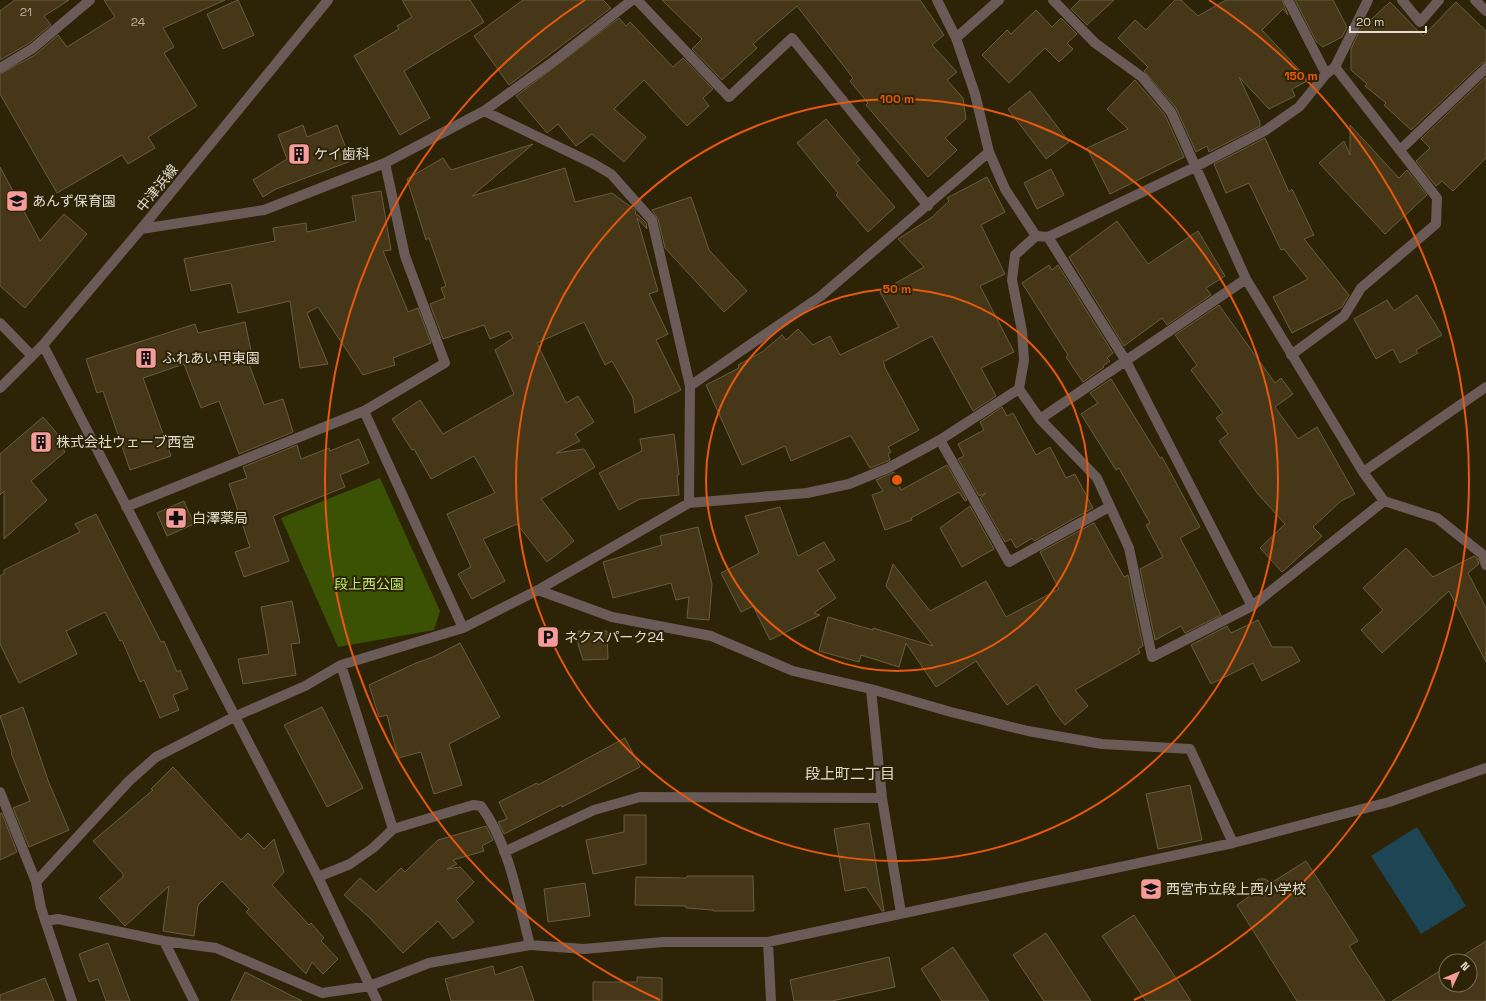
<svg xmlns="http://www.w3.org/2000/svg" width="1486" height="1001" viewBox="0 0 1486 1001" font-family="'Space Grotesk','Noto Sans JP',sans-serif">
  <rect width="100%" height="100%" fill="#2d2307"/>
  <path fill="#3b5103" d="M380 478 440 611 434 630 338 647 281 518Z"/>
  <path fill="#1e4554" d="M1417 827 1466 906 1421 934 1371 856Z"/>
  <path fill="#453717" stroke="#695d41" d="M15 0H69L44 16 51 25 28 44 0 60V11Z
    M104 0H225L163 28 174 47 164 53 197 106 148 137 155 148 128 164 122 155 57 193 0 94V74L35 55 58 35 67 47 115 17Z
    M238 0 254 35 223 49 207 14Z
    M402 0H470L484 22 404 71 430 118 400 135 354 56 399 29 397 26 412 17Z
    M523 0H603L611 8 509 85 474 36Z
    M662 0H920L944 35 932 45 957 72 947 80 963 98 966 119 945 138 957 150 928 177 866 105 868 103 850 81 853 78 797 6 753 44 757 48 722 80 692 49 702 39Z
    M1080 0H1114L1087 25 1071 9Z
    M1175 0H1181L1198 16 1226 0H1282L1288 15 1283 9 1262 30 1309 80 1292 89 1295 96 1269 109 1239 77 1260 122V126L1209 152 1207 146 1196 152 1176 108 1144 71 1148 67 1118 38 1135 20 1146 30Z
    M1295 0H1333L1347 27 1342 37 1323 47 1316 41Z
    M1390 2 1423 36 1456 2 1486 31V62L1482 63 1411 130 1384 105 1386 103 1365 86 1367 84 1351 70V49L1360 30Z
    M1036 10 1052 27 1061 18 1077 34 1067 43 1073 49 1059 62 1045 48 1009 83 982 55 1007 30 1011 34Z
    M619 18 626 26 630 22 673 67 683 58 713 89 703 98 709 106 687 126 644 80 614 109 646 137 624 162 592 134 576 146 558 124 547 133 516 96Z
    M1486 77V158L1453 191 1442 181 1436 186 1416 161 1430 148 1421 139Z
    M1135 80 1165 115 1184 157 1110 194 1087 148 1128 129 1107 109Z
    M1030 91 1069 142 1046 159 1008 109Z
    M826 119 860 160 856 163 895 207 868 232 836 195 838 193 797 143Z
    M303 125 307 137 337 125 351 161 276 189 263 197 253 180 287 159 278 135Z
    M1350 125 1399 178 1407 170 1427 195 1385 234 1319 163 1344 141 1350 155Z
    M1265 138 1289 192 1292 189 1314 235 1304 239 1349 295 1342 307 1292 333 1273 297 1308 279 1284 249 1281 250 1249 183 1226 193 1214 164Z
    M533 144 472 196 565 168 575 202 612 193 635 210 636 215H638L646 223 647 229 637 218 658 291 649 294 668 334 656 340 681 390 635 413 633 398 612 361 605 365 584 322 537 343 566 403 578 396 594 422 575 434 580 441 556 453 584 449 595 467 541 499 574 541 547 562 517 524 483 539 505 581 472 599 458 574 471 567 447 514 495 493 474 456 431 479 414 449 412 450 392 419 420 400 443 434 514 394 495 350 513 338 509 331 490 339 484 325 443 339 430 304 445 298 441 288 446 286 429 238 426 240 407 179 443 158 451 170Z
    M0 167 40 241 64 214 87 234 25 308 0 286Z
    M1051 169 1064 195 1037 209 1024 183Z
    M987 177 1005 212 981 225 1005 274 980 286 1014 352 981 368 996 396 973 411 932 336 883 362 885 366H884L919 430 888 447 891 452 888 454 890 460 870 468 851 436H849L791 461 785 446 742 465 706 385 739 368 738 365 762 352 782 335 786 340 798 329 813 345 830 336 840 355 899 327 880 292 924 267 898 239 931 218 949 201 947 198Z
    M381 191 391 250 383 251 408 312 418 308 431 343 393 358 395 365 363 375 318 307 307 313 328 364 300 368 290 301 238 313 231 283 191 291 184 259 275 241 273 228 306 223 307 232 356 221 352 196Z
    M691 197 709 250 747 291 724 312 665 248 658 219 652 210Z
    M1117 221 1148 264 1198 231 1225 276 1206 288 1211 295 1167 325 1162 318 1124 346 1069 257Z
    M1049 265 1052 270 1058 265 1113 353 1107 358 1110 361 1103 366 1104 367 1083 382 1066 357 1068 355 1022 283Z
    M1417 295 1442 335 1416 350 1418 353 1400 363 1393 349 1376 359 1354 319 1387 300 1394 311Z
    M1219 305 1275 383 1281 378 1293 394 1275 407 1298 439 1317 427 1355 494 1341 501 1313 527 1322 536 1282 572 1260 548 1285 524 1258 494 1219 441 1228 434 1216 418 1223 413 1191 370 1197 365 1175 335Z
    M245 322 252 355 246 356 264 405 283 399 293 432 239 454 219 401 201 408 184 364 143 378 171 456 130 470 103 391 97 393 86 359 195 324 198 333Z
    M1111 379 1160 458 1162 457 1200 527 1180 538 1221 615 1185 633 1181 626 1155 640 1140 569 1163 557 1146 525 1150 523 1119 468 1116 470 1081 414 1098 403 1090 393Z
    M1002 407 1007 416 1013 413 1036 455 1050 447 1066 478 1075 474 1093 508 1034 541 1032 538 1016 548 1011 539 1005 542 980 498 986 493 979 496 958 459 964 456 958 444 984 430 980 422Z
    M43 417 66 444 62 448 65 452 31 481 47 500 4 539V491L0 495V454Z
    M674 434 679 475H677L679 495 640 499 619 510 599 473 642 451 640 439Z
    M359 439 369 463 340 475 345 487 273 516 289 561 244 577 235 552 250 547 229 484 247 478 243 467 297 445 301 459 329 448 330 451Z
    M947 465 967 500 965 501 959 492 911 518 912 520 885 530 872 495 883 491 876 480 894 472 901 490Z
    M184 501 194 524 167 536 157 513Z
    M970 506 994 549 962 567 940 528Z
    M780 507 798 556 824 542 835 560 817 570 836 598 814 613 820 615 770 640 753 606 741 612 721 573 759 553 745 516Z
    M96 514 161 642 164 641 177 672 180 670 188 689 173 695 179 710 160 718 144 680 140 682 122 640 120 641 105 612 66 631 77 654 19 683 0 644V576L4 573V570L80 532 75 524Z
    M1094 523 1124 577 1128 575 1143 646 1138 649 1140 653 1075 690 1088 706 1065 725 1056 714 1037 684 1007 705 976 661 936 687 906 643 899 667 861 655 859 662 819 651 828 617 873 630V628L933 646 886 586 893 564 930 611 986 581 1006 617 1059 589 1040 552Z
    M698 527 712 584 709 620 687 618 689 597 676 600 671 583 613 598 603 562 662 545 660 536Z
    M1406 548 1433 577 1474 556 1477 558 1479 564 1468 573 1486 608V662L1449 591 1382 653 1361 630 1383 610 1363 588Z
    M292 601 300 643 291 644 296 675 243 684 238 659 269 654 261 607Z
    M1258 620 1272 647H1292L1300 661 1262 681 1253 663 1211 684 1191 645 1227 626 1231 633Z
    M578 631H607L608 659 583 660 578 644Z
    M460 643 500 717 449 744 462 785 434 794 421 752 398 758 387 715 379 717 369 685 416 663 433 657Z
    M23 707 49 783 69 830 29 847 13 808 30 801 11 753 12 752 0 716Z
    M322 707 363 788 327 807 284 725Z
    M625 738 640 767 562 807 561 805 504 834 498 822 507 819 499 802 537 783 538 785Z
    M173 767 241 840 248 833 264 849 274 839 284 872 272 885 309 925 311 923 324 938 321 941 338 959 323 974 312 962 306 974 246 912 249 909 222 881 198 905 194 936 163 931 169 886 125 926 99 898 123 877V874L93 841 153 790 151 789Z
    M1190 785 1202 840 1158 849 1146 794Z
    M2 813 17 852 0 860V814Z
    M624 815H646V864L593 874 586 840 624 832Z
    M869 823 884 911H882L866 887 845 891 834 829Z
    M486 826 493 840 482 846 484 851 453 860 457 864 447 869 460 867 474 882 456 900 474 922 453 939 438 921 403 953 370 918 344 895 360 878 376 892 401 868 405 872 438 840Z
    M1306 861 1358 941 1349 946 1385 1001H1297L1237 905 1250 896 1253 884 1258 879H1265L1271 883Z
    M687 876H753L754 911H713V910L686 908V906L635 905 636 877 686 878Z
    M585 883 590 916 548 922 544 889Z
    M1134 915 1191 1001H1146L1102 936Z
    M1046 933 1091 1001H1044L1013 955Z
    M1486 941V1001H1392L1446 967V985H1470V961H1455Z
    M108 943 130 1001H106L98 979 89 982 79 954Z
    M953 947 989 1001H942L921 969Z
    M889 957 895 987 832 1001H794L790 980Z
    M493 966 495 975 522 966 534 1001H451L445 979Z
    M245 972 302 1001H231Z
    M637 977 662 978V1001H593V982H637Z
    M45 978 54 1001H0V995Z"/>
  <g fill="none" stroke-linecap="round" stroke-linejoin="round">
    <path stroke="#6a5b58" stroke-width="10" d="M637 0 729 97 792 38 928 206
      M937 0 956 38 975 94 989 152 1005 189 1036 236 1048 237 1126 361 1252 606
      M1053 0 1095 43 1142 77 1171 112 1246 279 1363 472 1384 501 1437 518 1482 554 1486 565
      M1288 0 1326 74
      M1402 0 1420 22 1439 0
      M1475 0 1486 11
      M956 38 999 0
      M0 68 32 49 90 0
      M484 111 594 164 611 174 652 220 690 386 689 503
      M1400 150 1486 68
      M141 229 264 210 385 163 484 111 554 61 632 0
      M1036 236 1015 255 1012 280 1022 331 1024 360 1019 389 1040 419 1097 478 1129 548 1152 657 1252 606 1384 501
      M1048 237 1195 167 1266 130 1299 107 1326 74 1335 67 1368 0
      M0 323 32 356
      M43 345 318 877 377 1001
      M1291 355 1344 316 1361 288 1436 224 1437 198 1335 67
      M690 386 821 296 989 152
      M0 388 43 345 141 229 328 0
      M364 411 463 628
      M1040 419 1246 279
      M940 440 1009 562 1109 507
      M1363 472 1486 387
      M126 507 364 411 445 363 405 256 385 163
      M538 590 612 617 711 636 793 671 871 689 951 712 1028 731 1102 744 1190 749 1233 843
      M341 665 393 829
      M871 689 882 798 901 913
      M0 792 36 882 41 908 72 1001
      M504 852 594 810 640 797 882 798
      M318 877 350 864 373 848 393 829 473 805 481 806C510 846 518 900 530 945
      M36 882 129 781 156 757 236 716 305 686 341 665 463 628 538 590 689 503 807 493 849 484 888 468 940 440 1019 389
      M45 921 58 919 164 941 216 948 322 993 370 986 429 963 530 945 584 949 663 942H768L1233 843 1389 802 1486 768
      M164 941 194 1001
      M768 942 771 1001"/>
  </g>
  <g fill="none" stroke="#e8590c" stroke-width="2">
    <circle cx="897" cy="480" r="191"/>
    <circle cx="897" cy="480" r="381"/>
    <path d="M660 1000A572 572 0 0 1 585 0M1209 0A572 572 0 0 1 1134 1000"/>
  </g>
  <defs>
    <g id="building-square" transform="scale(1.15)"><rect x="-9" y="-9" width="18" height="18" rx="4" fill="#f59b9a" stroke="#2d2307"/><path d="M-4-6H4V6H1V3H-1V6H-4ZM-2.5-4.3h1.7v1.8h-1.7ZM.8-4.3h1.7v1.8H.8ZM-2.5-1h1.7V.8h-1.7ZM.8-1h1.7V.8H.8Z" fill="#111"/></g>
    <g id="school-square" transform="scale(1.15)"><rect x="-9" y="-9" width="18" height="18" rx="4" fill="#f59b9a" stroke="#2d2307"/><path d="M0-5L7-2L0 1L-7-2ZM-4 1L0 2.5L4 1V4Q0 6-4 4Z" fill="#111"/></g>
    <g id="pharmacy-square" transform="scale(1.15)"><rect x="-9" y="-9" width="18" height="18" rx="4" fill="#f59b9a" stroke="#2d2307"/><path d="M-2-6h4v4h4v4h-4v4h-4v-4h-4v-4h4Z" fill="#111"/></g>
    <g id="parking-square" transform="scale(1.15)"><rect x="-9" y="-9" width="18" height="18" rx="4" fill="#f59b9a" stroke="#2d2307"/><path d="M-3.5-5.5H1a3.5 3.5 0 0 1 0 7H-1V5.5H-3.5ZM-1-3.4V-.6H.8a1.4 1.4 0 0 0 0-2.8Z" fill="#111"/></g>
  </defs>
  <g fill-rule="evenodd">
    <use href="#building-square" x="299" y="154"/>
    <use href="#school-square" x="17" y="201"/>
    <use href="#building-square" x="146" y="358"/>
    <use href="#building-square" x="41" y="442"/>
    <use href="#pharmacy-square" x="176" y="518"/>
    <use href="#parking-square" x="548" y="637"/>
    <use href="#school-square" x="1151" y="889"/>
  </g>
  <g text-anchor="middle" stroke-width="4" stroke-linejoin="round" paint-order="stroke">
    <g font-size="12" fill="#bcb3a0">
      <text x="26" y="16">21</text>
      <text x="138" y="26">24</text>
    </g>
    <g font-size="14" fill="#e3dccd" stroke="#2d2307" text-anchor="start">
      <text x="314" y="159">ケイ歯科</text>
      <text x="32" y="206">あんず保育園</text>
      <text x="162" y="363">ふれあい甲東園</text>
      <text x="56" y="447">株式会社ウェーブ西宮</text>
      <text x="192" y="523">白澤薬局</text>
      <text x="564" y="642">ネクスパーク24</text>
      <text x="1166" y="894">西宮市立段上西小学校</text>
    </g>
    <g font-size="14" fill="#e3dccd" stroke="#2d2307">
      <text transform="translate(157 188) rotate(-51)" y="5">中津浜線</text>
    </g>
    <g font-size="14" fill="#bbe76d" stroke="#2d2307">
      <text x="369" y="589">段上西公園</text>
    </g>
    <g font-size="15" fill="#e3dccd" stroke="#2d2307">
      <text x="850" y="779">段上町二丁目</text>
    </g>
  </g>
  <circle cx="897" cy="480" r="6" fill="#e8590c" stroke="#2d2307" stroke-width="2"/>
  <g font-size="12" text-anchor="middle" font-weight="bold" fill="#e8590c" stroke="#2d2307" stroke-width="4" stroke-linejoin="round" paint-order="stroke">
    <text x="1301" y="80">150 m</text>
    <text x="897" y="103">100 m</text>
    <text x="897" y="293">50 m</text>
  </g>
  <g transform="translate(1458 973) rotate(46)"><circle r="19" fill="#2d2307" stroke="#766d56"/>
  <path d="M0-3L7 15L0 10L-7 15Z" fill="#f59b9a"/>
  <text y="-6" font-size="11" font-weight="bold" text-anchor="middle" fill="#e3dccd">N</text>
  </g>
  <path d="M1350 26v6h76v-6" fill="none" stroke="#e3dccd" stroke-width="2"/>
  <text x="1356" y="26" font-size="12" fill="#e3dccd" stroke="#2d2307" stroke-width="3" paint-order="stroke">20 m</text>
</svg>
